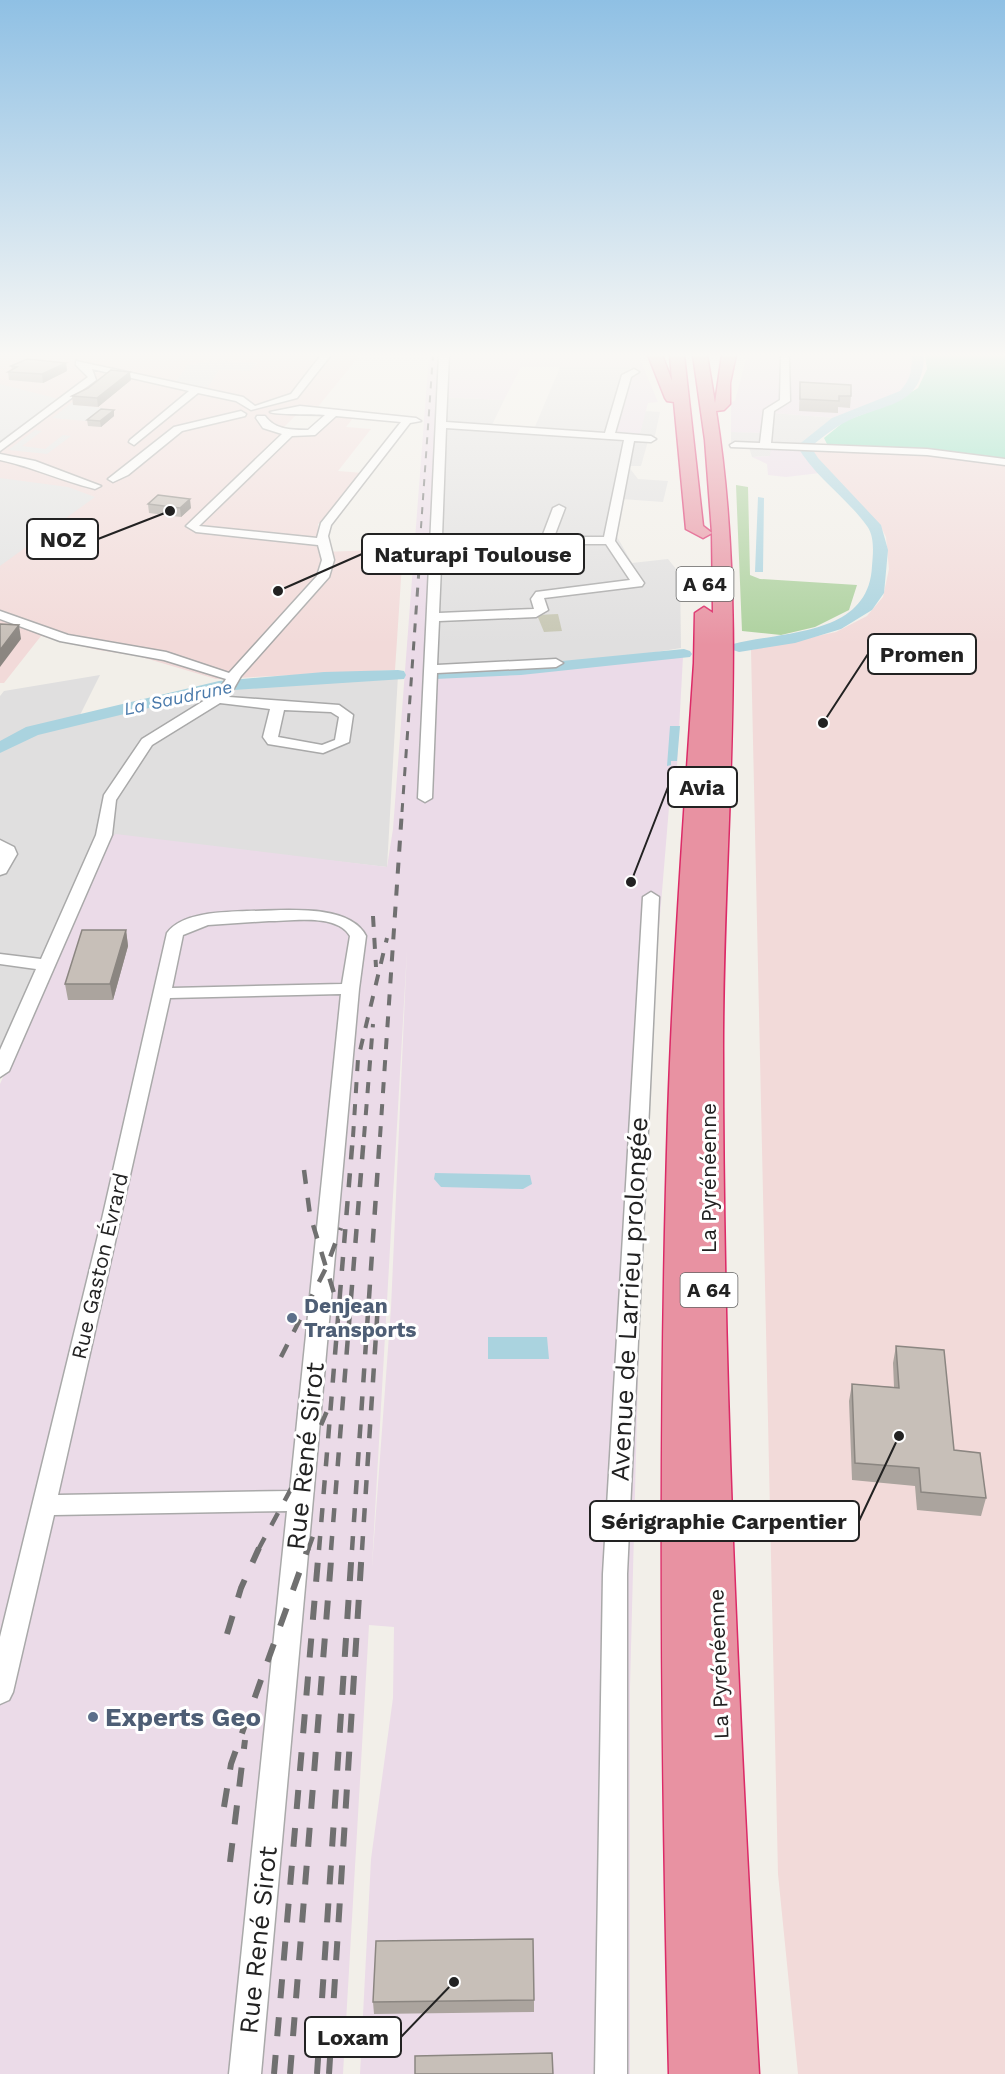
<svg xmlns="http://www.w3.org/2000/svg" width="1005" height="2074" viewBox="0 0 1005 2074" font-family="'Work Sans',sans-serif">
  <rect width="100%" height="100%" fill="#f2efe9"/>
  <path fill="#e0dfdf" d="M215 360 257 363 250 371 219 370 207 390 175 383 186 365Z
    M560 367H630L639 437 645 411 660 412 654 440 648 441 641 466H628L638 479 668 481 663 502 622 499 616 535 632 563 668 559 680 574 681 648 606 660 424 671 439 397 504 400 492 425 534 429Z
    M773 413 836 418 795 449 771 456 752 457 749 447 731 446V432L770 433Z
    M100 675 77 721 233 684 398 675 387 867 104 835 0 1071V696L4 691Z"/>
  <path fill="#f2dad9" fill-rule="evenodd" d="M0 355H360L317 408 299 412 283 428 319 431 332 419 344 416 354 417 346 427 371 429 338 471 363 473 335 510 318 524V536L323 552 403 549 395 670 216 679 138 656 98 650 41 636 4 683H0ZM215 360 257 363 249 371 219 370 206 390 175 382 188 365Z
    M808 451 932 454 1005 464V2074H798L778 1874 751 650 836 632 867 616 883 597 889 569 886 537 880 525Z"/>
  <path fill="#ebdbe8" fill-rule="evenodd" d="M429 355H638L658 402 648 403 639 437 613 435 633 375 630 367H521L504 400 439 397 423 676 493 675 683 656 677 767 672 771 656 964 642 1222 630 1687V2074H360L371 1859 393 1698 394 1627 369 1625 343 2074H0V1084L110 837 116 834 387 867 393 829ZM407 950 391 1308 372 1566V1565Z
    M747 355H915L916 367 913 383 891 398 836 418 773 413 770 433 731 432V402L735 401Z
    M771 448 801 450 820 473 786 477 768 475 767 464 752 457 770 456Z"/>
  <path fill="#c7c7b4" d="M558 614 562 631 544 632 537 615Z"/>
  <path fill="#add19e" d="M736 485 748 487 750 575 760 579 857 585 849 610 815 627 781 635 742 631Z"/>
  <path fill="#88e0be" d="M925 355H1005V460L827 444 824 438 845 421 893 403 918 388 927 369Z"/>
  <path fill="#e2e2e2" d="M102 379H108L76 405 102 408 86 421 52 418Z
    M0 384 59 399 0 445Z
    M35 430 42 431 22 446 45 449 63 435 71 436 47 454 8 450Z
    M0 478 68 487 95 497 0 566Z"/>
  <path fill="#aad3df" d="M758 497 764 498 763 572H755Z
    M670 726H680L677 761H671V765L667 766Z
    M435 1173 530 1175 532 1184 523 1189 441 1187 434 1179Z
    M488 1337H547L549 1359H488Z"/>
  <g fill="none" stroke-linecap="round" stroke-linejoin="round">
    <path fill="#aad3df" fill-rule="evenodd" d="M912 355H924C923 404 891 403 854 418 838 425 824 435 811 447L818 458 881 525 888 550 884 593 872 610 841 629 795 643 739 652 733 650 731 647 733 644C784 631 869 636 872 566 873 554 875 537 867 526 846 497 815 477 797 446L832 418 900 391C911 379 912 370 912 355Z
      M684 649 690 651 692 654 690 657 521 675 435 679 427 674 435 669 521 665Z
      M398 670 404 671 406 675 404 679 219 691 38 735 0 753V741L26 727 219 681 324 672Z"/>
    <g stroke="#a9a9a9" stroke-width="3">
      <path id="minor" d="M321 355H331L297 398 251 410 236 401 198 393 134 445 129 442 130 440 189 391 92 369 96 380 0 451V443L88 377 76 365V361L243 397 255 406 291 394Z
        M439 355H449L446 422 605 433 622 375 634 369 639 372 631 377 615 433 651 436 656 439 651 442 634 441 615 541 644 583 642 586 544 598 548 610 536 617 439 621 437 665 556 659 563 663 556 667 437 673 432 798 425 802 418 798ZM446 428 624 440 604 537H554L565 508 559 505 553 508 542 537H442ZM442 544H606L630 580 536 592 531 599 534 609 439 613Z
        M781 355 789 357 790 401 774 411 771 443 927 449 1005 459V465L927 455 731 447 730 445 735 442 760 443 764 410 780 400Z
        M300 406 416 418 421 421 410 423 331 525 328 536 334 560 329 577 241 676 229 697 339 705 353 715 349 742 323 753 268 744 263 737 270 709 220 703 152 745 116 800 112 835 9 1071 0 1077V1050L36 969 0 964V954L41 959 96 835 104 795 142 739 218 692 226 679 164 660 60 641 0 619V611L68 635 166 652 229 673 317 576 322 560 318 545 196 532 186 526 282 434 263 428 256 418 257 416H265C275 430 292 430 308 430L325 415C314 414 274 415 270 412ZM336 416 401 422 321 523 317 538 199 526 292 436 315 435ZM284 710 331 712 339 717 335 740 322 745 278 737Z
        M241 411 246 414 245 416 182 431 128 475 113 482 108 479 174 427Z
        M0 454 35 461 101 486 95 489C62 481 33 467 0 460Z
        M0 840 14 847 17 854 6 873 0 875Z
        M651 892 659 897 627 1574V2074H595L603 1574 643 897Z
        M247 911C280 911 349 902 366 936L359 989 261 2074H229L287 1511 54 1515 13 1692 9 1700 0 1704V1637L102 1219 167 933C182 912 224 912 247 911ZM269 921C291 921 337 913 350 936L342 984 172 988 183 935 208 925ZM341 994 290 1491 58 1495 170 998Z"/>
    </g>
    <g stroke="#dc2a67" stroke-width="3">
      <path id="highway" d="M648 355H662L672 381 670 355H684L703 526 712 533 705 440 693 355H707L715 403 722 355H736L730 383V404L724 410 716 411C750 623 722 840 723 1054 723 1395 740 1734 759 2074H669C661 1755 658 1436 668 1116 673 965 684 814 694 663L695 613 704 607 713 613V610L712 533 703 538 686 529 674 402 667 401 665 398Z"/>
    </g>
    <use href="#minor" fill="#fff" fill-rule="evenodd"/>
    <use href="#highway" fill="#e892a2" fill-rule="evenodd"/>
    <path stroke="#707070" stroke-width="2" stroke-dasharray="7 7" stroke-linecap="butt" d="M419 556 433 355"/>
    <path stroke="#707070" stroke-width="3" stroke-dasharray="9 9" stroke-linecap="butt" d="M402 812 420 555"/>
    <path stroke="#707070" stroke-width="4" stroke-dasharray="11 11" stroke-linecap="butt" d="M373 916 376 967
      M353 1137 358 1059 387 938
      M364 1137 373 1024
      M380 1137 402 810"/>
    <path stroke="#707070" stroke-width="4.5" stroke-dasharray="14 14" stroke-linecap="butt" d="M304 1170 310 1215 337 1303
      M281 1357 326 1268 341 1228
      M258 1550 305 1463 327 1411
      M308 1550 316 1528
      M319 1550 353 1135
      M331 1550 364 1135
      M352 1550 380 1135
      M362 1550 378 1304"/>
    <path stroke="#707070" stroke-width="6" stroke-dasharray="19 19" stroke-linecap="butt" d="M227 1634 241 1588 259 1548
      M224 1807 231 1764 308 1548
      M230 1862 245 1740
      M274 2074 319 1548
      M290 2074 332 1548
      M317 2074 352 1548
      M329 2074 362 1548"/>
  </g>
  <path fill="#aba49e" d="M66 363 67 371 43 383 9 380 8 372 12 370 11 366Z
    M131 380 98 407 73 405 72 396Z
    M800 382 851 396 850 408 838 407V413L799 411Z
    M114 416 101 427 88 426 87 420Z
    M148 504 191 508 181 517 149 513Z
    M126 930 128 946 113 1000H68L65 984Z
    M896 1346 954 1450 986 1498 981 1516 917 1510 915 1486 852 1480 849 1401 852 1384 894 1387 893 1363Z
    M534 2000V2012L374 2014 373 2002Z"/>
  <path fill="#8b8681" d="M66 363 67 371 43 383 42 374Z
    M130 372 131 380 98 407 97 398Z
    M114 410V416L101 427 100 421Z
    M190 499 191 508 181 517 180 508Z
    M19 625 21 639 0 667V650Z
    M126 930 128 946 113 1000 110 984Z"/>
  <path fill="#c7bfb8" stroke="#8b8681" stroke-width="1.5" d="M27 359 66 363 42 374 8 372 17 367 11 366Z
    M111 370 130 372 97 398 72 396 88 388Z
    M800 382 851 385V396H839V401L800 399Z
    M101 409 114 410 100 421 87 420Z
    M158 495 190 499 180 508 148 504Z
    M0 624 19 625 0 650Z
    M82 930H126L110 984H65Z
    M896 1346 944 1350 954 1450 980 1453 986 1498 921 1492 919 1468 855 1463 852 1384 899 1388Z
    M533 1939 534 2000 373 2002 376 1941Z
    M552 2053 553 2074H415V2056Z"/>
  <linearGradient id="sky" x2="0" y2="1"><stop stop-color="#8fc0e4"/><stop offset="0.55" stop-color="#f9f8f5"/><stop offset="1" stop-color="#f9f8f5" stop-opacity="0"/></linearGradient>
  <rect width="1005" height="645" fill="url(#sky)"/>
  <g fill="#5c6f8a" stroke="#fff" stroke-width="2">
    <circle cx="292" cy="1318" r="6"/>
    <circle cx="93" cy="1717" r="6"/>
  </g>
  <g text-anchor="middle" stroke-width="6" stroke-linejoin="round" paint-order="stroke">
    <g font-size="18" font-style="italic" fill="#4a7aab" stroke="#fff">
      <text transform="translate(178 698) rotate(-12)" y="6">La Saudrune</text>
    </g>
    <g fill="#fff" stroke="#646464" stroke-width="1.5">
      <rect x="676.5" y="567" width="57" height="34" rx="4.5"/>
      <rect x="680.5" y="1273" width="57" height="34" rx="4.5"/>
    </g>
    <g font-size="20" font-weight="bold" fill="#222">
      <text x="705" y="591">A 64</text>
      <text x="709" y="1297">A 64</text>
    </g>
    <g font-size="21" fill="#222" stroke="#fff">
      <text transform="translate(709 1178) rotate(-90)" y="7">La Pyrénéenne</text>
      <text transform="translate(100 1266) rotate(-77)" y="7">Rue Gaston Évrard</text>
      <text transform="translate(719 1664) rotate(-92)" y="7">La Pyrénéenne</text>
    </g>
    <g font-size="21" font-weight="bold" fill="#4e5e75" stroke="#fff" text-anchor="start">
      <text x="304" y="1313">Denjean<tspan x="304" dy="24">Transports</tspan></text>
    </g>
    <g font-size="26" fill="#222" stroke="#fff">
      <text transform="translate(629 1299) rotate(-87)" y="9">Avenue de Larrieu prolongée</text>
      <text transform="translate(305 1456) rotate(-84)" y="9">Rue René Sirot</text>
      <text transform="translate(258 1940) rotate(-84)" y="9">Rue René Sirot</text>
    </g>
    <g font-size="26" font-weight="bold" fill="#4e5e75" stroke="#fff" text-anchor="start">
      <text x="105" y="1726">Experts Geo</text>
    </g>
  </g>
  <path fill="none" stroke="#222" stroke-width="2" d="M170 511L98 539M278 591L362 554M823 723L868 654M631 882L668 787M899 1436L859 1521M454 1982L401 2037"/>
  <g fill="#222" stroke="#fff" stroke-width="2">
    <circle cx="170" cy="511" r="6"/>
    <circle cx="278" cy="591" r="6"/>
    <circle cx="823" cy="723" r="6"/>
    <circle cx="631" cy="882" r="6"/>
    <circle cx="899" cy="1436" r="6"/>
    <circle cx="454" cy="1982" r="6"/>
  </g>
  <g fill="#fff" stroke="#222" stroke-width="2">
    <rect x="27" y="519" width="71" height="40" rx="6"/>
    <rect x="362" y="534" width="222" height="40" rx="6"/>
    <rect x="868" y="634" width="108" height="40" rx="6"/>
    <rect x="668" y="767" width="69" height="40" rx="6"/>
    <rect x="590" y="1501" width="269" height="40" rx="6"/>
    <rect x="305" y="2017" width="96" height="40" rx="6"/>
  </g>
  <g font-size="22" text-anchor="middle" font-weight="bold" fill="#222">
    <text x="63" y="547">NOZ</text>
    <text x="473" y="562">Naturapi Toulouse</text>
    <text x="922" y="662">Promen</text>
    <text x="702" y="795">Avia</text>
    <text x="724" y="1529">Sérigraphie Carpentier</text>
    <text x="353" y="2045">Loxam</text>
  </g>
</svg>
